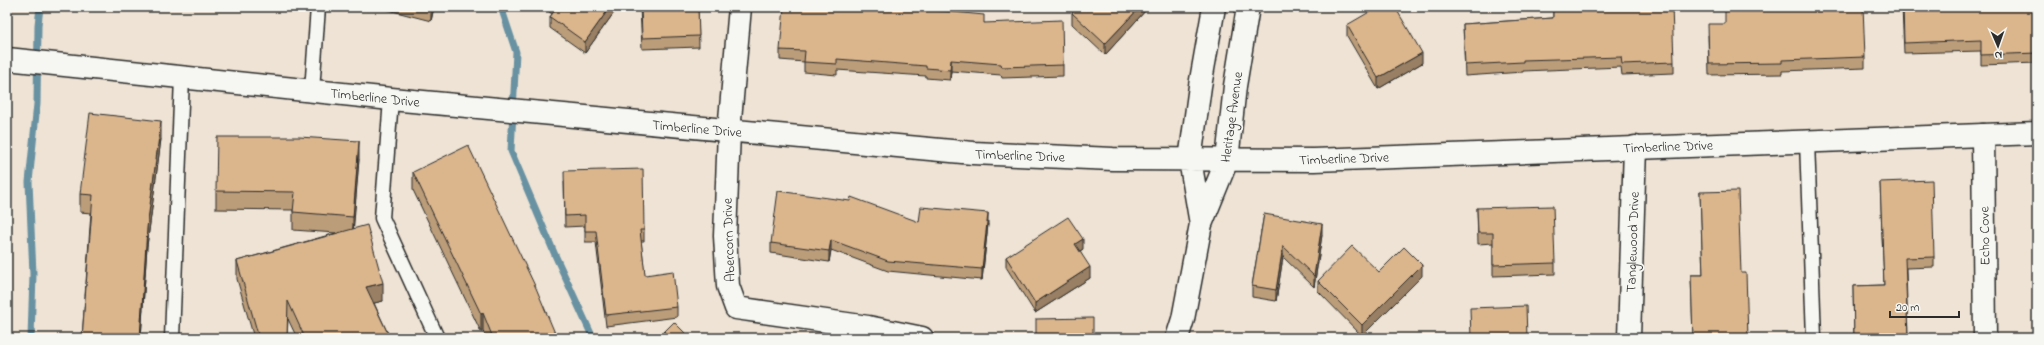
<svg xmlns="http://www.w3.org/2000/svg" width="2044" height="345" viewBox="0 0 2044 345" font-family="'Indie Flower',sans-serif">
  <rect width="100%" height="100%" fill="#eee3d4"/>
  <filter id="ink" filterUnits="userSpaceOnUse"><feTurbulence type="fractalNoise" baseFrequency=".025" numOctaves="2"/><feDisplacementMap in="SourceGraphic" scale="8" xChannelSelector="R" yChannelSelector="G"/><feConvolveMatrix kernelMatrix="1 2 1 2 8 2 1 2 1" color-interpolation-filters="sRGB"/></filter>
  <g filter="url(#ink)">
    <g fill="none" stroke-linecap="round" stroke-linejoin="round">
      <path stroke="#6891a2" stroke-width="7" d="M501 7 516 52 511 151 555 255 593 338
        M31 338 33 274 29 182 37 104 38 25 40 7"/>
      <g stroke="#2b2b2b" stroke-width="17">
        <path id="service" d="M312 91 318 7
          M391 99 382 218 437 338
          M1807 141 1814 338
          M172 338 182 77"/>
      </g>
      <g stroke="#2b2b2b" stroke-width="25">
        <path id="minor" d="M740 7 729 131 725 236 728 286 736 308 868 327 922 338
          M1983 135 1985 338
          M1190 160 1200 86 1214 7
          M1227 160 1235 86 1248 7
          M1629 338 1635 147"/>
      </g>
      <g stroke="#2b2b2b" stroke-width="25">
        <path id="tertiary" d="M7 59 391 99 973 153 1113 159 1314 160 2037 133
          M1190 160 1201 224
          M1177 338 1183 319 1201 224 1227 160"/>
      </g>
      <use href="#service" stroke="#f6f6f2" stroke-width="14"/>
      <use href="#minor" stroke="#f6f6f2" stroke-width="22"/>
      <use href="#tertiary" stroke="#f6f6f2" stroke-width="22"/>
    </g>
    <path fill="#bc9d79" stroke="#2b2b2b" d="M377 7H434L431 21Z
      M543 7H618L585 53 550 28V17L552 14Z
      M640 7H698L699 47 642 49Z
      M1146 7V10L1105 55 1072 24V13Z
      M1902 7H2037V63L1981 65V51L1904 53Z
      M1553 8 1674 62V73L1622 75 1621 67 1523 71V72L1465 76 1463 24 1553 18Z
      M984 23 1063 65V76L1002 78 1001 75 951 71 950 80 926 78V76L837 70V75L804 72V62L780 60V50Z
      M1347 25 1422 63 1378 89 1347 36Z
      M1708 35 1865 57V68L1782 71V74L1709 75Z
      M161 139 147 246 141 338H82L91 213 80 212V194Z
      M359 159 353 229 383 301 374 303 390 338H297L288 319 287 338H254L237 279V261L336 233 293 230V210L216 209V191Z
      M413 172 557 338H486L483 331 481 332 413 190Z
      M564 181 644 230V241H641L645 275 677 307V317L606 326 596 242H585V226L565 227Z
      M1880 182 1934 257V267L1906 268 1908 338H1854L1853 286 1884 285Z
      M1700 192 1741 273 1748 338H1693L1691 275H1703Z
      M1477 208 1555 263V274L1493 276V243L1478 244Z
      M1264 214 1322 235 1314 287 1283 257 1276 301 1252 297V286Z
      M919 222 988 224 982 280 888 271 831 250 829 262 771 253V243Z
      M1083 249 1080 251 1090 278 1035 313 1006 267V257Z
      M1379 272 1422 276 1362 336 1318 291V281Z"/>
    <path fill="#997f63" stroke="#2b2b2b" d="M431 7H434L431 21Z
      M610 7H618L585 53V42Z
      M1140 7H1146V10L1105 55V44Z
      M1422 53V63L1378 89V78Z
      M951 60V71L950 80V70Z
      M161 121V139L147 246 141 338H140L147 228Z
      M359 141V159L353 235V217Z
      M988 213V224L982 280V269Z
      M1322 224V235L1314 287V276Z
      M1083 239V249L1075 254V244Z
      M831 240V250L829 262V251Z
      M1283 246V257L1276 301V290Z
      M1422 265V276L1362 336V325Z
      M1090 267V278L1035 313V303Z
      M383 283V301L366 305V287Z
      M483 313V331L481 332V314Z"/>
    <path fill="#dbb68d" stroke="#2b2b2b" d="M557 7H610L585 42 550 17Z
      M641 7H698L699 36 642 38Z
      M784 7H901L984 15V23L1062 20 1063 65 1002 67 1001 64 951 60 950 70 926 68V66L837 59V64L804 62 805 51 780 50Z
      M1078 7H1140L1105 44 1072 13Z
      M1378 7H1395L1422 53 1378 78 1347 25Z
      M1593 7H1672L1674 62 1622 64 1621 57 1523 60V62L1465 65 1463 24 1553 18V8Z
      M1725 7H1863L1865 57 1782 60V63L1709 64 1708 24H1725Z
      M1903 7H2037V53L1981 55V40L1904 43Z
      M90 113 161 121 147 228 140 338H82L93 195 80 194Z
      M217 137H299L359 141 353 217 293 212 295 192 216 191Z
      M468 145 536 288 557 338H493L483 313 481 314 413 172Z
      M643 169 644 230H640L645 275 673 271 677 307 606 315 596 231H585V215L565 216 564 171Z
      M1932 180 1934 257 1905 258 1908 338H1854L1853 286 1884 285 1880 182Z
      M778 191 850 201 851 197 919 222 921 207 988 213 982 269 888 261 831 240 829 251 771 243Z
      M1738 191 1741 273H1746L1748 338H1693L1691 275H1703L1700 192Z
      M1553 206 1555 263 1493 265V233H1478L1477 208Z
      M1264 214 1322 224 1314 276 1283 246 1276 290 1252 286Z
      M1068 217 1083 239 1075 244 1090 267 1035 303 1006 257Z
      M367 225 383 283 366 287 390 338H305L288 301 287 338H259L237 261Z
      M1352 246 1379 272 1404 247 1422 265 1362 325 1318 281Z
      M1526 306 1527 338H1471L1470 308Z
      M1093 318V338H1036V319Z
      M674 322 690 338H658Z"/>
  </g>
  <g text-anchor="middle" stroke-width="3.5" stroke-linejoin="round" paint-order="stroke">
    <g font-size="14" fill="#2b2b2b" stroke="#f6f6f2">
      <text transform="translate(375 97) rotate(6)" y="5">Timberline Drive</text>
      <text transform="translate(1231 117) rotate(-82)" y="5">Heritage Avenue</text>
      <text transform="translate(697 128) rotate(5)" y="5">Timberline Drive</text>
      <text transform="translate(1668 146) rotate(-2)" y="5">Timberline Drive</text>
      <text transform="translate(1020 155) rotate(2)" y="5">Timberline Drive</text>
      <text transform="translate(1344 158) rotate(-2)" y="5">Timberline Drive</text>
      <text transform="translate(1984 236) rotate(-91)" y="5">Echo Cove</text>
      <text transform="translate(728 240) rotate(-92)" y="5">Abercorn Drive</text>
      <text transform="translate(1632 242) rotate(-88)" y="5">Tanglewood Drive</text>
    </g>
  </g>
  <rect width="2044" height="345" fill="none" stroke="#f6f6f2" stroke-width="24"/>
  <rect x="12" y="12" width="2020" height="321" fill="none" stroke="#2b2b2b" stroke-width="1.5" filter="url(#ink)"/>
  <g transform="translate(1998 46) rotate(178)" stroke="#f6f6f2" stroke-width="3" paint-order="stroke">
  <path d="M0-3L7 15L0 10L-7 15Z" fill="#2b2b2b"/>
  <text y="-6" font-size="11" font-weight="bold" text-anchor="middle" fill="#2b2b2b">N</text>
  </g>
  <path d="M1890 311v6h69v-6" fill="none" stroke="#2b2b2b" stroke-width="2"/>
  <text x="1896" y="311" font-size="12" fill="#2b2b2b" stroke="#f6f6f2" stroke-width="3" paint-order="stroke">20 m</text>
</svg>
